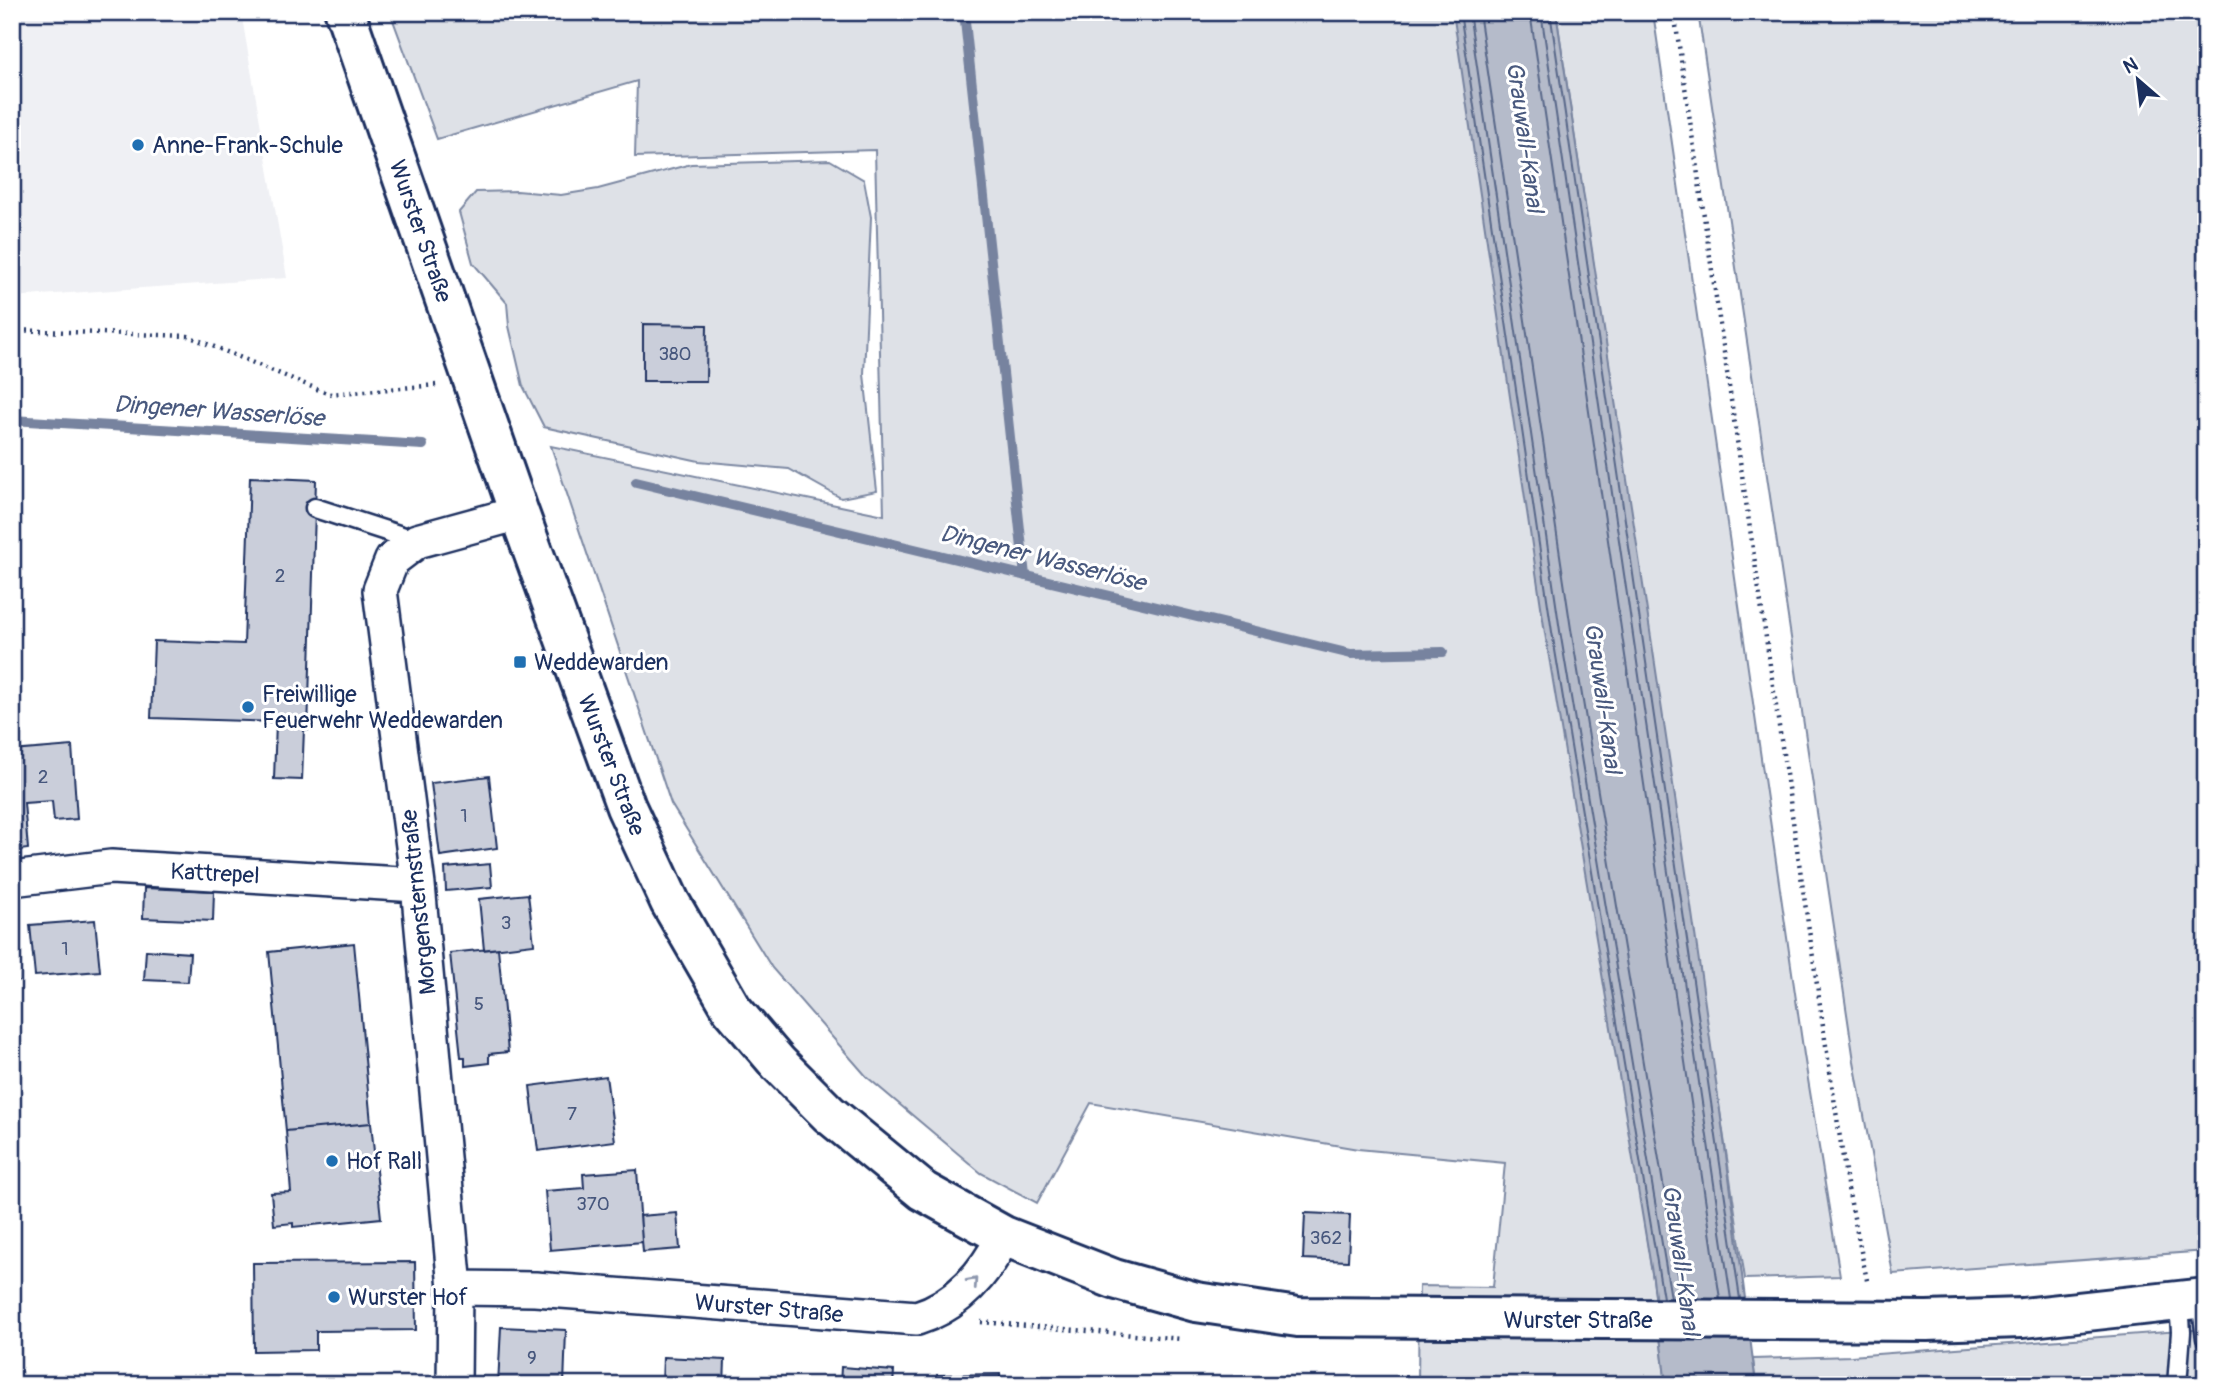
<svg xmlns="http://www.w3.org/2000/svg" width="2218" height="1397" viewBox="0 0 2218 1397" font-family="Pangolin,sans-serif">
  <rect width="100%" height="100%" fill="#fff"/>
  <filter id="ink" filterUnits="userSpaceOnUse"><feTurbulence type="fractalNoise" baseFrequency=".0143" numOctaves="2"/><feDisplacementMap in="SourceGraphic" scale="14" xChannelSelector="R" yChannelSelector="G"/><feConvolveMatrix kernelMatrix="1 2 1 2 8 2 1 2 1" color-interpolation-filters="sRGB"/></filter>
  <g filter="url(#ink)">
    <path fill="#eff0f4" d="M12 12H241L287 278 12 297Z"/>
    <path fill="#dee1e7" stroke="#7c88a2" stroke-width="2" d="M390 12H1454L1653 1279 1666 1385H1418L1419 1286 1493 1287 1505 1163 1358 1149 1091 1103 1037 1203 981 1173 867 1077 772 968 671 804 551 446 884 515 875 150 635 157 637 81 437 139Z
      M1556 12H1653L1804 1055 1840 1276 1745 1279Z
      M1698 12H2206V1251L1893 1274 1854 1061Z
      M830 160 864 180 871 217 864 374 877 491 841 498 789 469 699 461 544 427 523 386 509 326 507 303 473 263 459 212 476 192 517 191 561 195 598 189 691 164Z
      M2206 1329V1385H1756L1753 1359 1851 1356Z"/>
    <path fill="#b5bbca" stroke="#77839f" stroke-width="2" d="M1453 12H1556C1624 469 1699 926 1756 1385H1666L1653 1279 1545 633Z"/>
    <g fill="none" stroke-linecap="round" stroke-linejoin="round">
      <path stroke="#596789" stroke-width="2" d="M1460 12 1552 632 1663 1298
        M1469 12 1560 631 1671 1298
        M1479 12 1571 629 1682 1298
        M1530 12 1720 1299
        M1541 12 1731 1299
        M1550 12 1740 1299"/>
      <path stroke="#77839f" stroke-width="10" d="M964 12 1025 576
        M12 420 423 445
        M636 482 1351 654 1443 652"/>
    </g>
    <path fill="#caceda" stroke="#1b2f5e" stroke-width="2" d="M643 324 707 325 706 381H643Z
      M250 477 316 480 308 730 304 729 302 780 274 779 276 722 151 718 154 641 244 644Z
      M72 746 77 819 54 821 52 801 24 803 28 849 12 851V751Z
      M489 776 497 848 440 856 431 783Z
      M490 864 492 887 446 891 445 868Z
      M144 888 214 891 213 921 143 918Z
      M528 894 534 944 484 950 479 899Z
      M95 920 100 971 35 976 30 925Z
      M12 928H16L18 981H12Z
      M354 943 371 1123 286 1131 269 952Z
      M498 948 508 1052 489 1054V1063L465 1066V1057H461L450 953Z
      M146 950 190 953 188 982 144 980Z
      M606 1076 615 1141 538 1151 530 1086Z
      M371 1123 381 1218 293 1227V1223L274 1225 271 1193 291 1192 286 1131Z
      M637 1170 642 1242 550 1250 545 1191 584 1188 583 1174Z
      M677 1213 680 1249 643 1252 640 1216Z
      M1305 1213 1350 1215 1348 1261 1303 1259Z
      M415 1262 416 1330 316 1331V1350L254 1351 253 1263Z
      M501 1327 566 1330 564 1385H498Z
      M663 1357 725 1360 724 1385H662Z
      M841 1367 894 1371 893 1385H840Z
      M1000 1374V1385H937V1375Z"/>
    <g fill="none" stroke-linecap="round" stroke-linejoin="round">
      <g stroke="#1b2f5e" stroke-width="23">
        <path id="service" d="M315 508 417 541
          M2201 1299 2206 1338
          M2177 1385 2181 1332 2179 1303"/>
      </g>
      <g stroke="#1b2f5e" stroke-width="38">
        <path id="minor" d="M12 879 111 867 418 885
          M455 1288 535 1289 917 1318C959 1305 985 1273 1004 1236
          M454 1385 455 1288 418 885 380 590 392 560 417 541 519 513"/>
      </g>
      <g stroke="#1b2f5e" stroke-width="44">
        <path id="secondary" d="M345 12 519 513 626 807 670 902 732 1009 778 1063 829 1114 923 1191 1004 1236 1114 1279 1196 1302 1298 1317 1927 1321 2022 1318 2206 1298"/>
      </g>
      <path stroke="#1b2f5e" stroke-width="4.5" stroke-dasharray="2 5" stroke-linecap="butt" d="M1674 12 1825 1039 1847 1184 1868 1285
        M12 330 188 336 329 394 437 385
        M981 1322 1182 1339"/>
      <use href="#service" stroke="#fff" stroke-width="18"/>
      <use href="#minor" stroke="#fff" stroke-width="33"/>
      <use href="#secondary" stroke="#fff" stroke-width="38"/>
    </g>
    <defs><path id="oneway-chevron" d="M-2-3.5L2.5 0L-2 3.5" fill="none" stroke-width="1.6" stroke-linecap="round" stroke-linejoin="round" transform="scale(1.75)"/></defs>
    <use stroke="#8d97ae" href="#oneway-chevron" transform="translate(973 1282) rotate(-48)"/>
  </g>
  <g fill="#1f6fb2" stroke="#fff" stroke-width="2.5">
    <circle cx="138" cy="145" r="7"/>
    <rect x="513" y="655" width="14" height="14" rx="3.5"/>
    <circle cx="248" cy="707" r="7"/>
    <circle cx="332" cy="1161" r="7"/>
    <circle cx="334" cy="1297" r="7"/>
  </g>
  <g text-anchor="middle" stroke-width="6" stroke-linejoin="round" paint-order="stroke">
    <g font-size="19" fill="#47577d">
      <text x="675" y="360">380</text>
      <text x="280" y="582">2</text>
      <text x="43" y="783">2</text>
      <text x="464" y="822">1</text>
      <text x="506" y="929">3</text>
      <text x="65" y="955">1</text>
      <text x="479" y="1010">5</text>
      <text x="572" y="1120">7</text>
      <text x="593" y="1210">370</text>
      <text x="1326" y="1244">362</text>
      <text x="532" y="1364">9</text>
    </g>
    <g font-size="23" fill="#1b2f5e" stroke="#fff" text-anchor="start">
      <text x="152" y="153">Anne-Frank-Schule</text>
      <text x="534" y="670">Weddewarden</text>
      <text x="262" y="702">Freiwillige<tspan x="262" dy="26">Feuerwehr Weddewarden</tspan></text>
      <text x="346" y="1169">Hof Rall</text>
      <text x="348" y="1305">Wurster Hof</text>
    </g>
    <g font-size="23" fill="#1b2f5e" stroke="#fff">
      <text transform="translate(421 231) rotate(71)" y="8">Wurster Straße</text>
      <text transform="translate(612 765) rotate(69)" y="8">Wurster Straße</text>
      <text transform="translate(215 873) rotate(3)" y="8">Kattrepel</text>
      <text transform="translate(418 902) rotate(-96)" y="8">Morgensternstraße</text>
      <text transform="translate(769 1308) rotate(5)" y="8">Wurster Straße</text>
      <text x="1578" y="1328">Wurster Straße</text>
    </g>
    <g font-size="24" font-style="italic" fill="#49597e" stroke="#fff">
      <text transform="translate(1525 137) rotate(82)" y="8">Grauwall-Kanal</text>
      <text transform="translate(219 411) rotate(4)" y="8">Dingener Wasserlöse</text>
      <text transform="translate(1043 558) rotate(14)" y="8">Dingener Wasserlöse</text>
      <text transform="translate(1603 698) rotate(82)" y="8">Grauwall-Kanal</text>
      <text transform="translate(1681 1260) rotate(82)" y="8">Grauwall-Kanal</text>
    </g>
  </g>
  <rect width="2218" height="1397" fill="none" stroke="#fff" stroke-width="42"/>
  <rect x="21" y="21" width="2176" height="1355" fill="none" stroke="#1b2f5e" stroke-width="2.5" filter="url(#ink)"/>
  <g transform="translate(2138 80) rotate(332)" stroke="#ffffff" stroke-width="5" paint-order="stroke">
  <path d="M0-5L12 26L0 18L-12 26Z" fill="#1b2f5e"/>
  <text y="-10" font-size="19" font-weight="bold" text-anchor="middle" fill="#1b2f5e">N</text>
  </g>
</svg>
